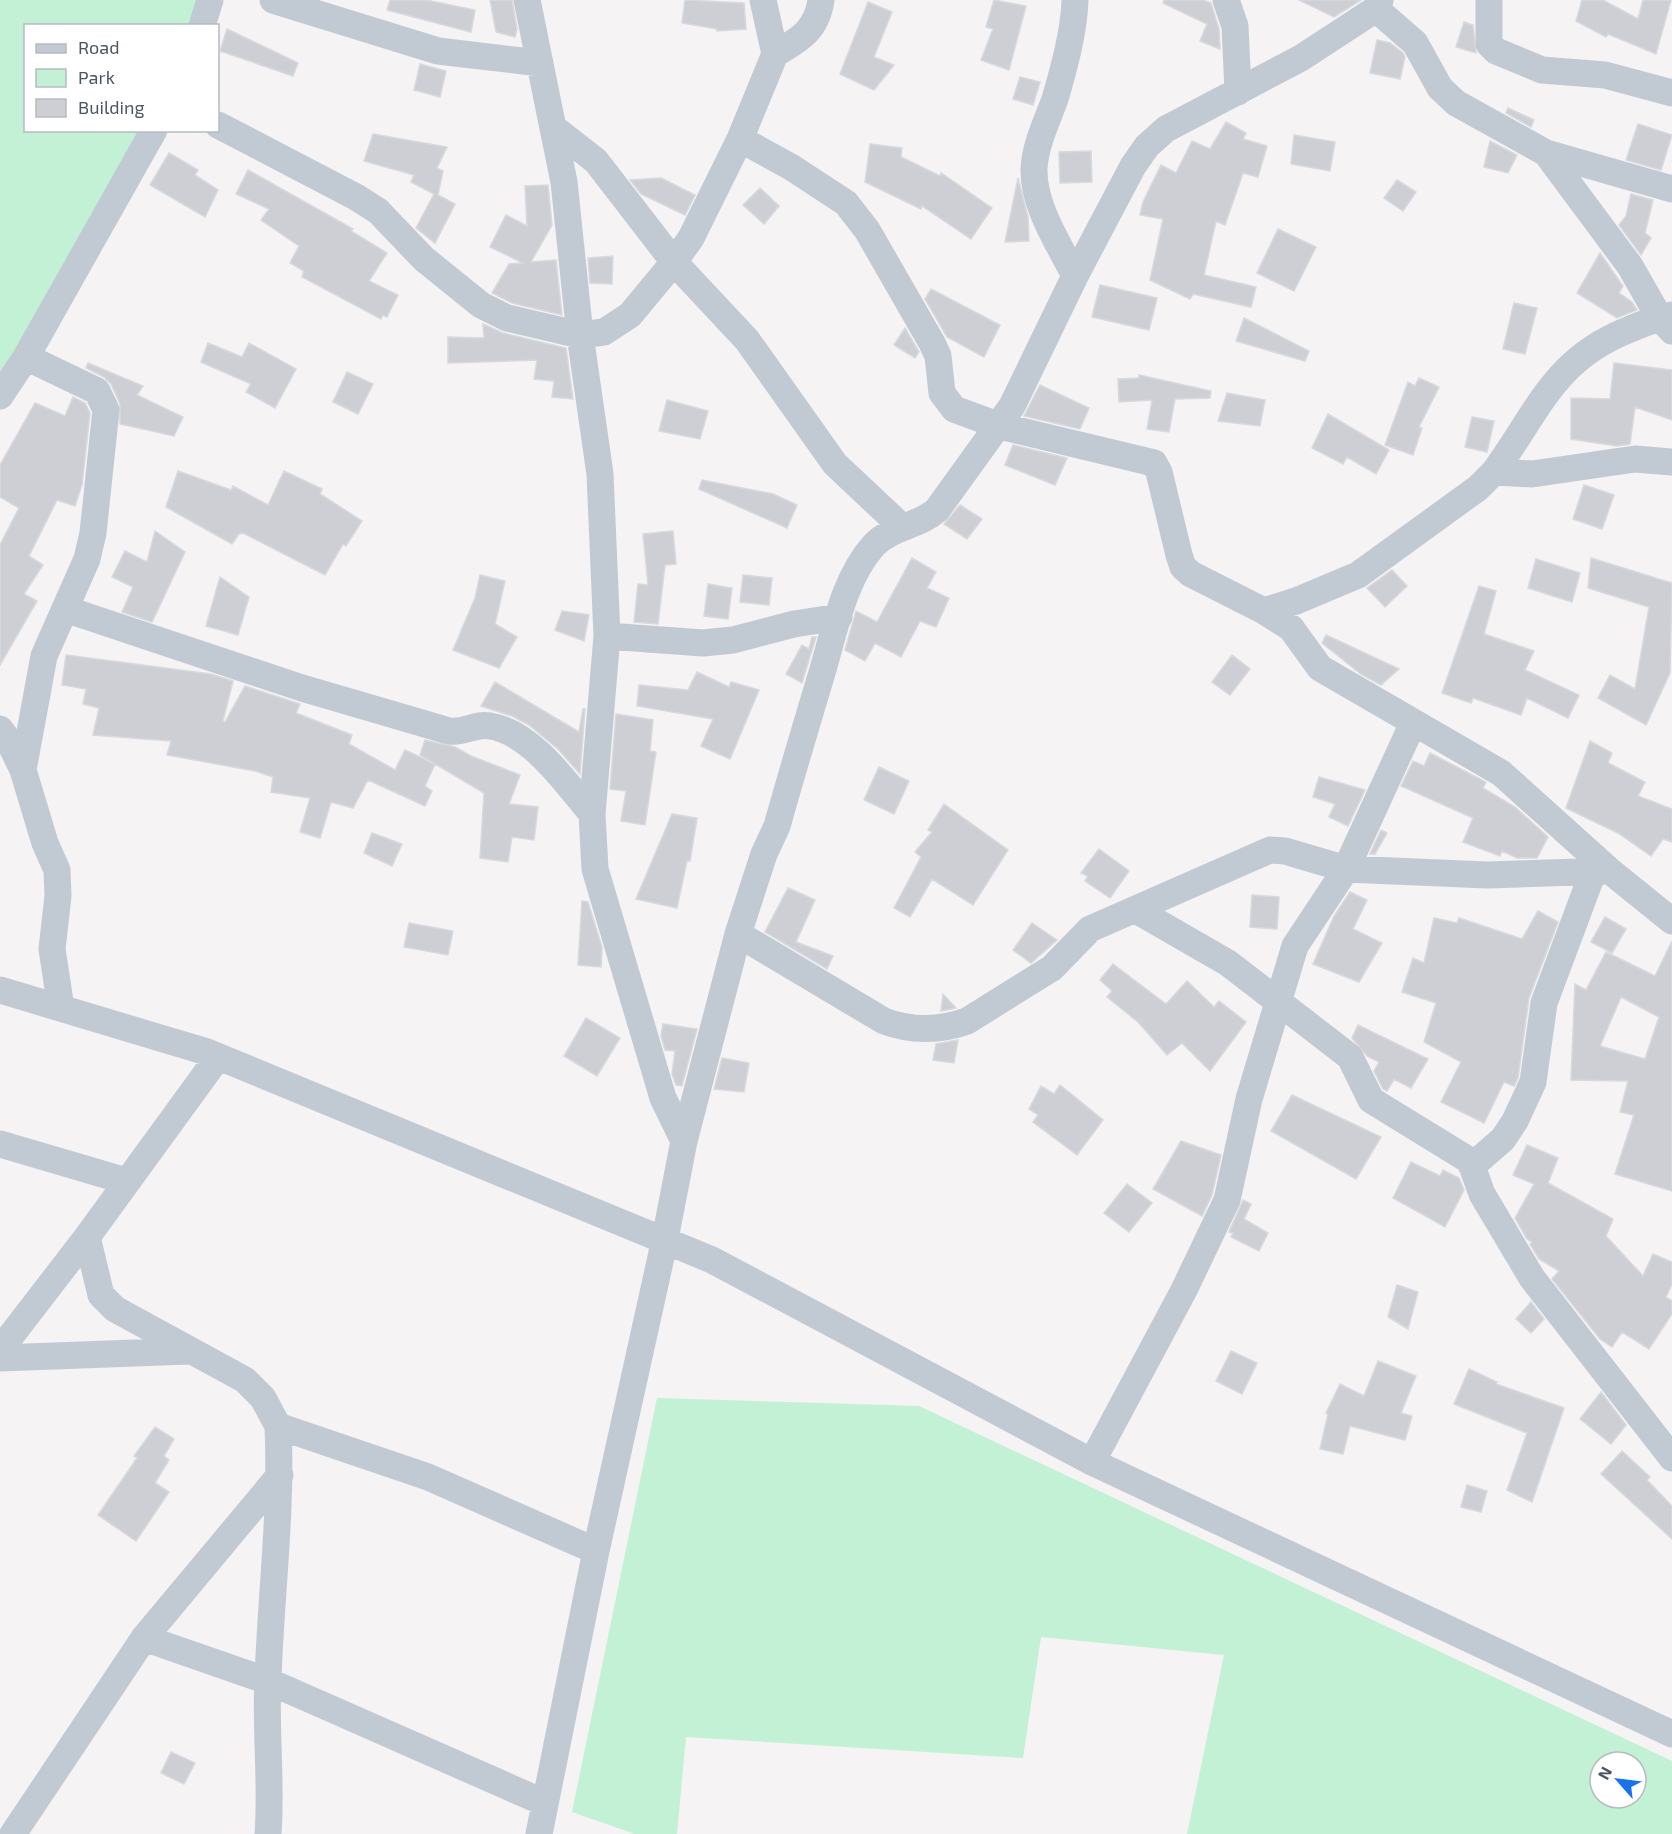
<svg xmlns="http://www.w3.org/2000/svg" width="1672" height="1834" viewBox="0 0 1672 1834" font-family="'Exo 2',sans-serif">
  <rect width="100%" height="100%" fill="#f5f3f3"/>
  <path fill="#c3f1d5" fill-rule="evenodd" d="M0 0H204L200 25 26 26V130L155 131 0 392Z
    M657 1398 919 1406 1672 1761V1834H1187L1224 1655 1041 1637 1023 1758 686 1737 677 1834H635L572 1812ZM1600 1762H1636V1798H1600Z"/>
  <path fill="#cdcfd5" stroke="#d7d9de" stroke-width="1.5" fill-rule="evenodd" d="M390 0H426L475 10 471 32 387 10Z
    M490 0H512L517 29 515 37 496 32Z
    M685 0 744 3 746 29 717 31V29L682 23Z
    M994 0 1026 6 1009 70 981 60 993 29 986 27Z
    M1164 0H1203L1211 3 1219 29 1220 49 1200 41 1207 24 1163 3Z
    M1299 0H1361L1334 17Z
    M1582 0H1603L1638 19 1643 0H1671L1656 54 1608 34 1606 37 1576 21Z
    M868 2 892 12 874 57 894 65 874 90 840 74Z
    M1464 22 1473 25 1476 53 1456 47Z
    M227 29 298 63 293 76 220 51Z
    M1377 40 1390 43 1403 53 1405 57 1400 79 1370 73Z
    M420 64 446 71 440 97 414 90Z
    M1020 77 1040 82 1033 105 1013 99Z
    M1508 108 1534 120 1531 127 1506 113Z
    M1226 122 1246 133 1243 139 1267 146 1258 177 1243 173 1225 225 1216 221 1204 275 1256 287 1251 307 1193 294 1190 299 1150 280 1163 219 1140 215 1143 202 1161 165 1176 173 1192 141 1210 149Z
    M1638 124 1672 135 1661 170 1626 160Z
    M373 134 447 147 437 168 443 171 438 195 455 204 435 243 416 228 434 194 411 182 414 175 364 161Z
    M1294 135 1335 142 1330 171 1291 164Z
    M1490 141 1517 155 1508 173 1484 167Z
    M870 144 902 148 901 157 940 176 941 173 992 208 971 239 922 206 921 209 865 182Z
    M1091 151 1092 182 1060 183 1059 152Z
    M169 153 198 170 195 175 218 190 205 217 150 185Z
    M248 170 353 229 351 231 387 253 369 281 398 295 387 317 383 315 381 319 302 277 304 271 290 263 299 246 261 220 269 209 236 194Z
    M661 178 695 195 685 215 641 194 630 180Z
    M1018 178 1028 217 1029 241 1005 242Z
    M1397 180 1416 192 1403 211 1384 198Z
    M548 185 552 225 531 262 556 260 562 315 512 303 492 293 509 264 523 263 490 247 506 215 527 226 525 186Z
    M760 188 779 206 764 224 743 205Z
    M1631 194 1653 200 1645 233 1651 238 1641 255 1619 225 1626 216Z
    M1278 229 1316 247 1294 291 1257 273Z
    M1600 253 1623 286 1619 293 1632 302 1637 310 1617 318 1577 293Z
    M613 256 612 284 590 283 588 258Z
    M1100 285 1157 298 1149 330 1092 317Z
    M931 289 1000 325 984 357 947 337 925 299Z
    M1514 303 1537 308 1525 354 1503 349Z
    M1244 318 1309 351 1305 361 1236 341Z
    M483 324 503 333 566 348 573 399 552 397 554 381 534 379 537 360 448 363V337L484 338Z
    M905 328 919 352 915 358 894 345Z
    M208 343 242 357 249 343 296 369 275 408 246 392 251 384 201 362Z
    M88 363 143 386 137 395 183 417 174 436 120 424V404L111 384 104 377 86 368Z
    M1614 363 1672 370V420L1635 407 1630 444 1617 446 1571 439V398L1610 399Z
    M347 372 373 384 358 414 333 402Z
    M1139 375 1211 391 1210 398 1175 399 1169 432 1147 429 1152 400 1119 402 1118 379 1139 378Z
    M1419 378 1439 387 1419 427 1422 428 1413 455 1385 445 1408 382 1415 386Z
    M1040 385 1089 408 1080 429 1024 416Z
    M1227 393 1265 400 1260 426 1218 421Z
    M73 397 85 403 90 413 82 485 75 506 57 500 29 556 43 565 24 594 37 601 0 665V545L19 508 0 497V465L35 403 65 416Z
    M667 400 708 411 700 439 659 431Z
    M1328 414 1389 450 1376 474 1347 457 1343 464 1312 448Z
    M1472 417 1494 421 1487 452 1465 447Z
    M1013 445 1067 458 1055 485 1005 465Z
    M178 471 231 490 233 486 268 505 284 471 322 489 320 494 362 521 346 546 343 544 325 575 243 533 239 534 232 544 166 507Z
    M702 480 773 494 797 505 787 528 699 489Z
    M1584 485 1614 495 1602 529 1573 519Z
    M960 505 982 519 967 539 944 524Z
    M155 531 185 552 152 622 122 612 133 587 112 577 125 551 147 562Z
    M673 531 676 564 665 565 658 624 634 622 638 584 648 585 643 534Z
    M912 558 936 572 927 588 949 598 936 627 920 621 901 657 875 643 865 661 845 650 856 611 877 622Z
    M1591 558 1672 583 1670 673 1646 725 1598 698 1610 675 1635 689 1649 607 1588 588Z
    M1536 559 1580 573 1572 602 1528 588Z
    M1392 570 1407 586 1385 607 1367 588Z
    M480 575 505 581 495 624 517 637 499 668 453 650 475 598Z
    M743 575 772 578 769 605 740 602Z
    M220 577 249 597 238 635 206 626Z
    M708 584 732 588 728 619 704 616Z
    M1479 586 1496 591 1484 634 1534 651 1525 670 1579 695 1568 718 1527 698 1521 715 1473 698 1471 703 1442 693Z
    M562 611 589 615 584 641 555 630Z
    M1326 635 1399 669 1381 685 1361 674 1322 643Z
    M812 637H816L802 683 786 674 802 645 809 649Z
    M66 655 211 674 233 681 223 721 225 722 245 686 297 703 300 704 296 713 352 735 349 744 395 770 405 750 435 764 425 786 432 791 425 806 368 780 353 808 331 802 320 838 300 832 310 798 271 792 273 777 255 771 167 755 171 741 93 735 99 708 83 704 86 689 62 685Z
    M1232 655 1250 669 1230 695 1212 682Z
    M697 672 729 687 731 682 759 690 730 759 701 746 713 719 637 706 639 685 688 690Z
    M495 682 579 732 583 709H585L580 774 558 749 529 725 512 716 481 706Z
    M616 714 653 720 650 751 656 752 645 825 621 821 626 791 610 789Z
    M425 740 455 747 471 756 520 775 509 804 538 807 534 840 512 837 508 862 480 858 484 793 420 755Z
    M1590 741 1612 753 1608 763 1645 782 1638 796 1672 809V842L1663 839 1651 856 1618 833 1566 808Z
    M1430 753 1486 782 1483 788 1515 807 1548 837 1537 858H1517L1502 851 1500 856 1463 842 1473 818 1401 786 1413 761 1424 766Z
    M879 767 909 781 894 814 864 800Z
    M1319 777 1365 790 1348 826 1329 817 1335 804 1313 797Z
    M944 804 1008 850 973 905 932 879 910 917 894 908 921 857 915 852 932 832 928 830Z
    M672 814 697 818 690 861H687L677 908 636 899Z
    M1381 830 1387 833 1375 854H1370Z
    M372 833 402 844 392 866 364 853Z
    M1099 849 1129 871 1110 898 1085 881 1088 876 1081 873Z
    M788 888 815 900 796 942 833 956 827 969 765 932Z
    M1350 892 1367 900 1353 929 1382 943 1359 982 1313 964 1334 916Z
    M1252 895 1279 897 1277 929 1250 927Z
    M582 901 588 902 602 947 601 967 578 965Z
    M1538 911 1558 922 1529 998 1518 1078 1514 1086 1504 1082 1484 1123 1441 1102 1461 1062 1424 1042 1436 1003 1402 992 1413 958 1424 963 1434 918 1457 923 1459 918 1522 939Z
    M1605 917 1626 929 1612 953 1591 942Z
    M409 923 453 931 448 955 404 947Z
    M1032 923 1057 940 1031 963 1013 950Z
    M1672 941V1191L1615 1174 1634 1115 1620 1112 1628 1081 1571 1080 1575 984 1586 990 1606 952 1655 976ZM1621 997 1659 1017 1645 1059 1600 1046Z
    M1113 964 1166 1004 1187 981 1214 1007 1219 1001 1246 1022 1210 1071 1182 1043 1167 1055 1138 1022 1107 997 1112 991 1100 980Z
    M943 994 956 1008 941 1011Z
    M586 1018 620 1038 597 1076 564 1056Z
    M663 1024 697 1029 682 1086 676 1085 672 1074 675 1051 665 1050 661 1036Z
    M1358 1025 1428 1059 1411 1088 1394 1079 1387 1091 1383 1089 1374 1071 1379 1062 1367 1056 1352 1038Z
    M958 1040 954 1063 933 1060 936 1044Z
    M722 1058 749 1063 744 1092 714 1089Z
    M1060 1085 1103 1120 1077 1155 1033 1122 1038 1115 1029 1109 1041 1086 1054 1094Z
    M1292 1095 1381 1137 1356 1179 1271 1131Z
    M1181 1141 1221 1155 1212 1195 1202 1216 1153 1189Z
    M1527 1145 1558 1158 1548 1183 1613 1219 1606 1236 1643 1276 1653 1254 1672 1262V1284L1666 1297 1672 1301V1314L1649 1349 1622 1332 1612 1347 1600 1339 1552 1279 1559 1271 1539 1259 1530 1244 1532 1242 1527 1239 1515 1218 1534 1184 1513 1175Z
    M1411 1162 1440 1176 1443 1170 1459 1178 1464 1190 1445 1227 1393 1198Z
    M1127 1184 1152 1203 1129 1232 1104 1213Z
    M1243 1200 1251 1204 1244 1219 1268 1233 1259 1251 1231 1237 1233 1233 1229 1232Z
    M1397 1285 1418 1292 1408 1329 1388 1317Z
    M1531 1302 1544 1319 1531 1333 1516 1319Z
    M1231 1351 1257 1363 1242 1394 1216 1381Z
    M1378 1361 1416 1376 1401 1413 1412 1416 1405 1440 1350 1426 1343 1454 1320 1449 1328 1414 1326 1413 1340 1384 1364 1396Z
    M1469 1369 1497 1382 1496 1384 1564 1408 1532 1502 1507 1490 1527 1433 1454 1404Z
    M1601 1392 1626 1425 1611 1444 1580 1419Z
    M155 1427 174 1439 164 1456 169 1460 155 1483 169 1492 136 1541 98 1515 137 1458 134 1456Z
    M1622 1451 1650 1477 1647 1480 1672 1506V1539L1601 1474Z
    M1467 1485 1487 1491 1481 1512 1461 1507Z
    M171 1752 195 1763 184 1784 161 1773Z"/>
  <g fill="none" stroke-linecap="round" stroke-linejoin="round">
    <path stroke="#c1cad2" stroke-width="27" d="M273 0 438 51 540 63
      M527 0 564 182 580 335 600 474 607 636 592 814 595 869 663 1098 684 1141
      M1226 0 1235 26 1238 92
      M1489 0V44L1496 51 1542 70 1605 75 1672 93
      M1376 9 1415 43 1440 88 1456 103 1546 153 1630 266 1659 317 1672 331
      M202 26 210 0
      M775 54C799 40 817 30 821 0
      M218 125 356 197 378 211 424 259 481 305 507 318 580 335 604 332 630 315 674 262 691 238 740 139 775 54 763 0
      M555 129 596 161 674 262 747 340 835 464 902 527
      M740 139 791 167 846 203 867 230 932 343 938 356 942 393 954 409 1000 426 1154 463 1159 472 1179 555 1183 567 1191 574 1264 611 1291 628 1320 668 1501 773 1610 871 1672 921
      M1546 153 1672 189
      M1075 276C1059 244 1033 206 1034 169 1035 145 1047 121 1055 99 1064 68 1074 32 1075 0
      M0 396 26 357 154 130
      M1494 472C1538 412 1553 360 1628 330 1643 324 1656 318 1672 315
      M65 609 302 688 449 731C466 733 476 723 490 726 531 732 567 784 592 814
      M1264 611 1296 601 1358 575 1478 488 1494 472 1532 474 1635 459 1672 462
      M607 636 703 643 733 640 794 624 839 617
      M0 729 9 741 23 770 45 843 57 870 58 896 52 949 61 1008
      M23 770 44 656 87 559 93 533 106 410 97 391 26 357
      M1136 910 1228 963 1350 1057 1371 1100 1467 1159 1472 1166 1482 1194 1532 1278 1672 1458
      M738 934 884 1021C910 1031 940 1031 967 1021L1052 968 1090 929 1270 850 1285 851 1346 869 1487 875 1610 871
      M0 990 207 1052 712 1260 1092 1462 1672 1734
      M0 1144 126 1181
      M1472 1166 1503 1139 1515 1121 1533 1082 1544 1003 1593 872
      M87 1237 101 1295 115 1309 245 1380 263 1398 278 1426 428 1477 596 1551
      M0 1350 87 1237 218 1057
      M0 1358 189 1351
      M1092 1462 1184 1290 1227 1200 1249 1099 1295 946 1346 869 1413 723
      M144 1638 268 1681 545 1803
      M13 1834 144 1638 280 1475
      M268 1834C272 1782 265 1730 268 1678 271 1594 282 1510 278 1426
      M539 1834 596 1551 665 1239 684 1141 738 934 764 854 777 826C791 776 806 726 821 676 834 634 843 579 874 545 891 527 919 526 937 510L1012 406 1075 276 1133 166 1147 146 1166 129 1301 58 1376 9 1380 0"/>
  </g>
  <rect x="24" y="24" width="195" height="108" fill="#ffffff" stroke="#b7bbc0" stroke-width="1.5"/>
  <rect x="36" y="44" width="30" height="9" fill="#c1cad2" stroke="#b7bbc0" stroke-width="1.5"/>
  <text x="78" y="54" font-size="18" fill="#4a5661">Road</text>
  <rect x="36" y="69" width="30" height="18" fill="#c3f1d5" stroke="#b7bbc0" stroke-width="1.5"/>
  <text x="78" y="84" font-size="18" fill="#4a5661">Park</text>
  <rect x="36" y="99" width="30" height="18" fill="#cdcfd5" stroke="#b7bbc0" stroke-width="1.5"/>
  <text x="78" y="114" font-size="18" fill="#4a5661">Building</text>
  <g transform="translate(1618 1780) rotate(298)"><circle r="28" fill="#ffffff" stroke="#b7bbc0" stroke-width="1.5"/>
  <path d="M0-4.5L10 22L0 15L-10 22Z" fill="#1a73e8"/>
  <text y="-9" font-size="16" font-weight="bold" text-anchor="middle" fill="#4a5661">N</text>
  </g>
</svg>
